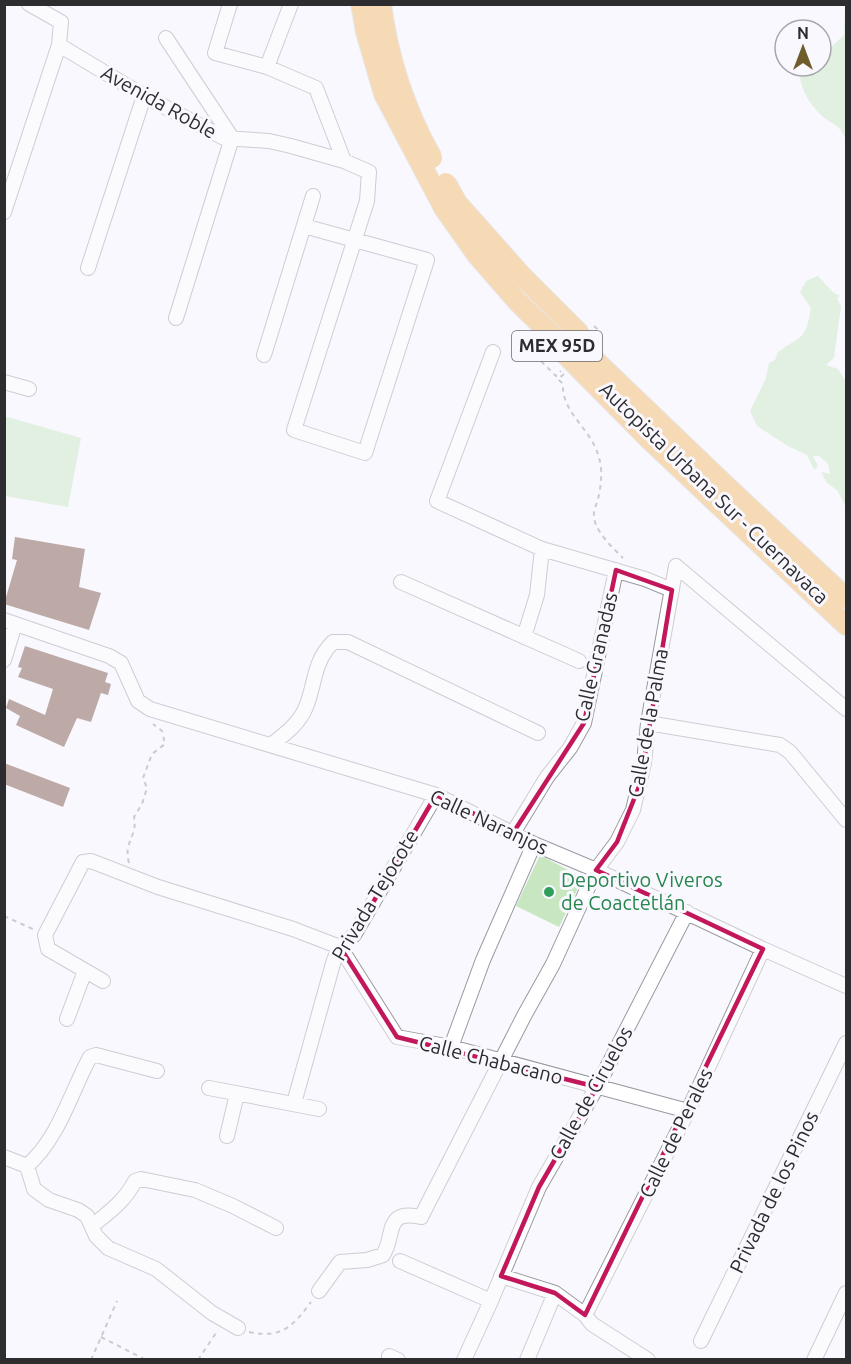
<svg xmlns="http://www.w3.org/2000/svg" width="851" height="1364" viewBox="0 0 851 1364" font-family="Ubuntu,sans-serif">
  <rect width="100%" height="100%" fill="#f8f8fe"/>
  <path fill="#c8e7c0" d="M845 5H846V140C838 121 832 126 820 114 810 104 801 90 800 76L813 66H821L828 50 844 35Z
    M818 276 834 293 840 296 837 298 841 306 834 358 826 365 838 369 846 382V507L837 490 827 483 821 472 830 474 828 464 819 456H813L818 466 814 470 807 455 788 446 757 426 750 411 766 378 769 363 775 360 778 352C803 334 805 341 811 308L800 292 806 281Z
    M4 416 81 438 68 507 5 496Z
    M540 855 583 878 559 927 516 906Z"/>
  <path fill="#764b3c" d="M15 537 85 549 79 587 101 593 89 630 4 604 17 560 12 559Z
    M25 646 108 673 105 682 111 684 108 695 101 693 91 722 77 718 64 747 16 725 20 716 6 708 9 699 45 715 53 689 18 677 22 668 18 667Z
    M4 763 70 788 63 807 4 784Z"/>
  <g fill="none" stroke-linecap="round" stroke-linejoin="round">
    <g stroke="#9999a0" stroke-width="16">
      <path id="minor" d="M230 4 215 53 267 67 316 88 344 161
        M166 38 232 138 176 318
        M59 45 144 96 224 138 269 141 291 146 344 161 369 172 367 201 294 430 365 453 427 260 304 226
        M267 67 291 4
        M4 212 59 45 61 22 29 4
        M88 268 144 96
        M493 352 437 501 542 549 645 579 672 590
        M264 355 313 196
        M4 382 29 389
        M676 566 846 709
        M401 582 579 661
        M4 620 109 656 121 663 138 701 150 709 436 795 534 844 596 870 763 949 846 986
        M524 637 537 595 542 549
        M4 660 15 624
        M648 723 780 745 790 752 846 820
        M271 745C285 734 299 724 306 707 316 682 313 662 333 642H348L538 733
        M513 833 547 777 570 748 584 723 616 570
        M103 981 48 949 45 935 83 862 91 861 158 887 293 929 340 947 397 1037 451 1047 688 1111
        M67 1019 85 971
        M451 1047 483 960 534 844
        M209 1088 319 1109
        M294 1103 334 960 340 947 354 935 436 795
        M227 1136 237 1094
        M4 1157 27 1166 34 1189 49 1200 78 1210 87 1216 96 1236 108 1248 156 1269 212 1313 238 1328
        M27 1166C59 1138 71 1092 90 1057L96 1055 157 1071
        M92 1226C109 1212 125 1201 135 1181L141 1179 195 1190 233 1206 276 1228
        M400 1261 491 1301
        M501 1276 555 1293 585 1315 592 1324 648 1360
        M319 1291 340 1262 367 1260 383 1255C396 1235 383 1209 421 1217L524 1016 553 964 596 870 617 842 633 810 644 763 648 723 676 566
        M585 1315 688 1111 763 949
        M701 1341 846 1043
        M389 1356 398 1360
        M464 1360 491 1301 539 1187 597 1087 687 912
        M527 1360 555 1293
        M814 1360 846 1293"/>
    </g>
    <g stroke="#d5d5d6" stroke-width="22">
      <path id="highway" d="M479 240 500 267 525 292
        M556 323 723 483 846 598
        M552 341 650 440 846 625"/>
    </g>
    <path stroke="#949499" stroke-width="2" stroke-dasharray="4.5 4.5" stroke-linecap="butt" d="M594 326 601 332
      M541 361 556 376 561 371
      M564 374 558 379 563 384C561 413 593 430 599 458 603 470 601 487 598 499 597 504 594 508 594 513 592 529 613 548 623 558
      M129 863C123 841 138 837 134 817L142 804 147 788 143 778 152 754 165 744 162 731 153 724
      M4 916 35 930
      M249 1332C282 1339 293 1326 311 1302
      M101 1337 146 1360
      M91 1360 117 1301
      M198 1360 218 1330"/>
    <use href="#minor" stroke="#fff" stroke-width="14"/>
    <use href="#highway" stroke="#f3b560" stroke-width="20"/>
    <g stroke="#d5d5d6" stroke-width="22" stroke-linecap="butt">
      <path id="highway-bridge" d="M361 4 366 32 384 94 444 208 477 255 519 303 567 350
        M381 4C388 58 405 110 432 158
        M446 183 457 203 521 275 580 334"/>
    </g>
    <path stroke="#949499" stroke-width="2" stroke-dasharray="4.5 4.5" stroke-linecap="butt" d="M541 361 548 355"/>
    <use href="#highway-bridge" stroke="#f3b560" stroke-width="20"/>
  </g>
  <path d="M0 0H851V1364H0ZM616 570 672 590 640 784 617 842 596 870 763 949 585 1315 555 1293 501 1276 539 1187 597 1087 397 1037 340 947 354 935 436 795 513 833 584 723Z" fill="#f8f8fe" fill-opacity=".55" fill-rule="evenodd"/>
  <path fill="none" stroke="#c2185b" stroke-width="4.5" stroke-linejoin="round" d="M616 570 672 590 640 784 617 842 596 870 763 949 585 1315 555 1293 501 1276 539 1187 597 1087 397 1037 340 947 354 935 436 795 513 833 584 723Z"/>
  <circle fill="#2e9e5b" stroke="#f8f8fe" stroke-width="2" cx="549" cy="892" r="6"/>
  <g text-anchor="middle" stroke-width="6" stroke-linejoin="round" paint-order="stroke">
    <rect fill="#f8f8fe" stroke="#6a6a6e" stroke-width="1.5" x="512" y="331" width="90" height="30" rx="4.5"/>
    <g font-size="18" font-weight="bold" fill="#2d2d30">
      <text x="557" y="352">MEX 95D</text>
    </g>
    <g font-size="20" fill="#2d2d30" stroke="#f8f8fe">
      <text transform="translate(159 102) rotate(29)" y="7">Avenida Roble</text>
      <text transform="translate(714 493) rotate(44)" y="7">Autopista Urbana Sur - Cuernavaca</text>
      <text transform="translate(596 657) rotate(-77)" y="7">Calle Granadas</text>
      <text transform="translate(648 723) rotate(-80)" y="7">Calle de la Palma</text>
      <text transform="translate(489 822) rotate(25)" y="7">Calle Naranjos</text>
      <text transform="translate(375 895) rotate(-59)" y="7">Privada Tejocote</text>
      <text transform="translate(491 1060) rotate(14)" y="7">Calle Chabacano</text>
      <text transform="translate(591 1093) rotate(-61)" y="7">Calle de Ciruelos</text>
      <text transform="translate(676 1133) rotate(-64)" y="7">Calle de Perales</text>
      <text transform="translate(774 1192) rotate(-64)" y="7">Privada de los Pinos</text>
    </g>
    <g font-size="20" fill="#27864d" stroke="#f8f8fe" text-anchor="start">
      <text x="561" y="887">Deportivo Viveros<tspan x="561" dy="23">de Coactetlán</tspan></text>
    </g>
  </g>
  <rect width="851" height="1364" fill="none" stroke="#2d2d30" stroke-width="12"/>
  <g transform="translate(803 48)"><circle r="28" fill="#f8f8fe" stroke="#a7a7ac" stroke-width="1.5"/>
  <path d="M0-4.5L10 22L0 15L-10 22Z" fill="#6e5c2a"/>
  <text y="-9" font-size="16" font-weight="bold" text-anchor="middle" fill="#2d2d30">N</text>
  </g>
</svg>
